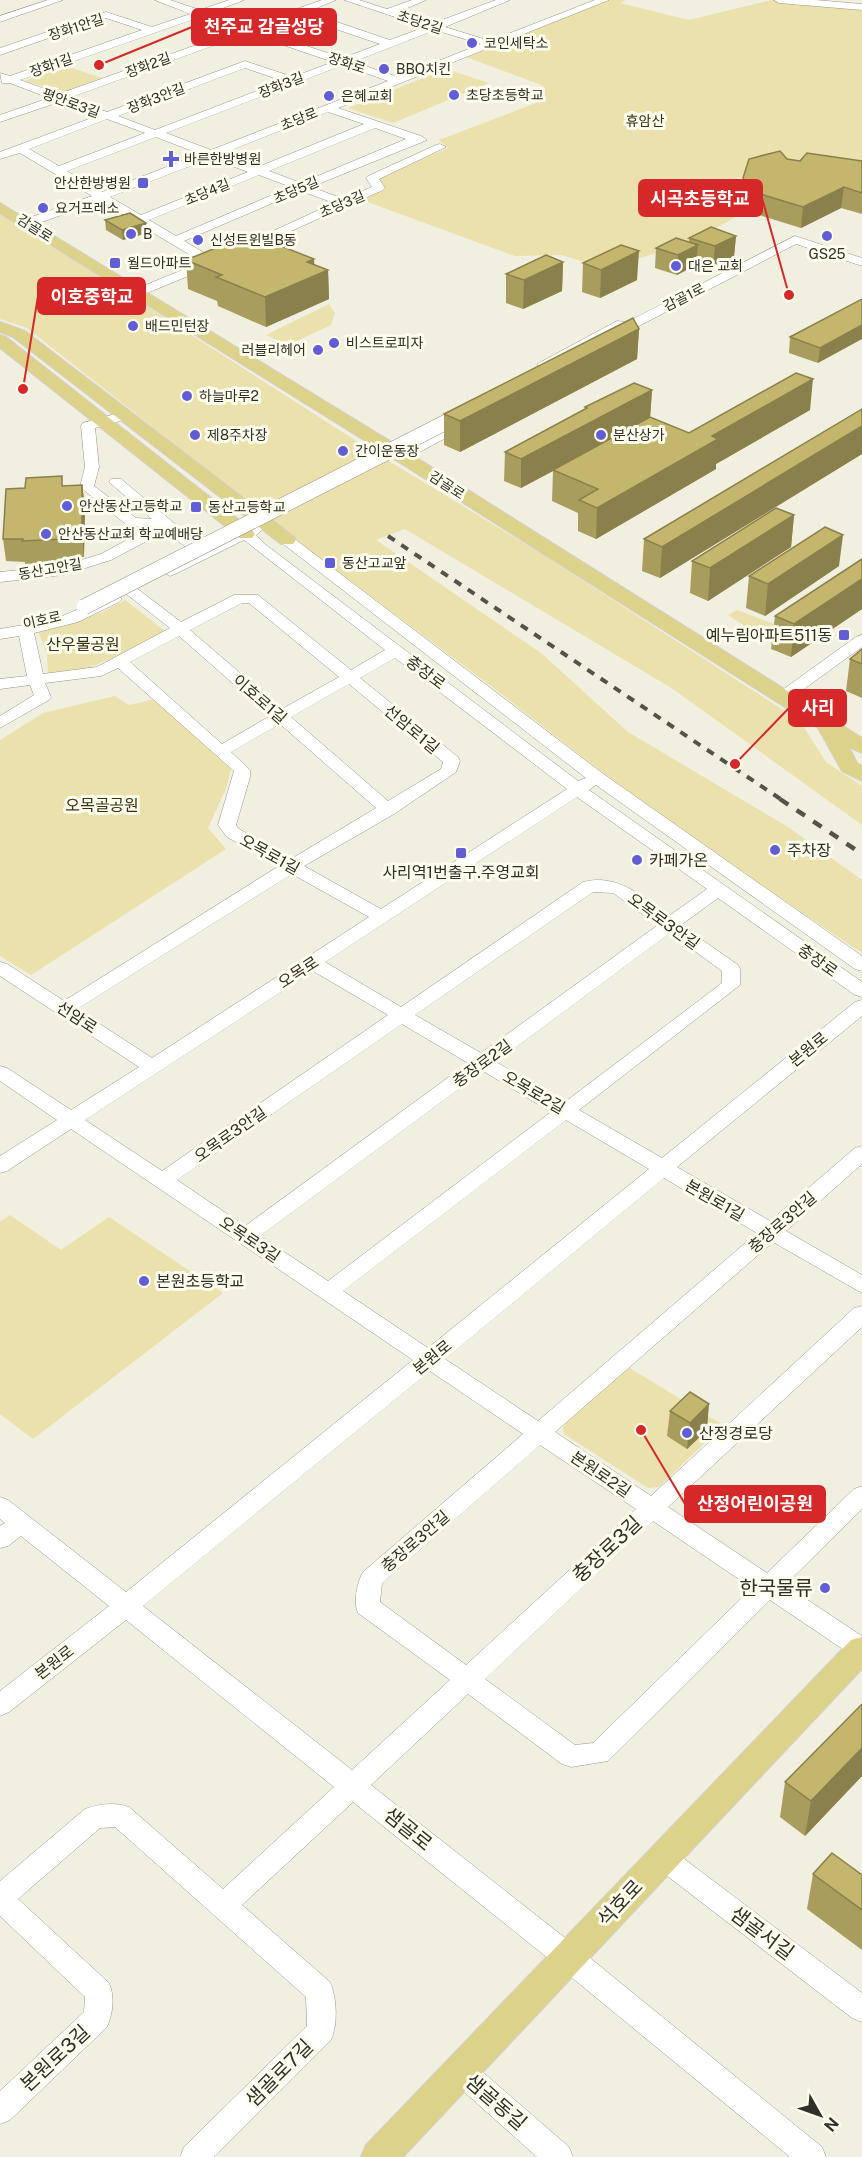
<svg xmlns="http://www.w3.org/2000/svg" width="862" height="2157" viewBox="0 0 862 2157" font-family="'Public Sans','Noto Sans KR',sans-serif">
  <rect width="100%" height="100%" fill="#f1efdf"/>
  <path fill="#eae1ac" d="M608 0H626L620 3 689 20 771 0 862 8V180L777 170 735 179 739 215 690 243 630 261 584 262 561 255 515 256 362 200 384 189 378 178 448 148 439 140 536 103 544 86 466 57Z
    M63 65 102 78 64 92 25 81Z
    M446 69 489 83 393 123 348 108Z
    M0 212 364 446 542 554 800 721 826 762 862 786V825L673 689 405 529 376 540 541 653 628 732 788 827 862 880V953L660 817 491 686 293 538 27 328 0 319Z
    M329 304 335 313 331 325 288 345 266 335Z
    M125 600 165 631 137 648 88 668 48 673 47 655 38 631 103 612Z
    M737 610 784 628 766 640 728 615Z
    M115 696 129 705 155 699 231 769 226 789 208 828 226 849 31 975 0 956V740L43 713Z
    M10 1215 61 1250 109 1217 223 1293 33 1439 0 1414V1222Z
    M628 1367 723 1425 659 1487 648 1488 564 1434 563 1426Z"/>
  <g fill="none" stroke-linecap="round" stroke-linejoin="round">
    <g stroke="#999688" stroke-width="1">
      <path id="minor" d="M48 0H63L0 22V16Z
        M155 0H170L200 10 229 0H244L210 13 248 26 322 0H336L307 12 390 40 425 27 344 0H359L387 9 412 0H426L398 12 434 23 496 0H510L445 27 490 41 595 0H609L338 108 421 136 427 140 311 187 344 199 372 187 366 178 368 176 436 145 440 144 446 147 379 179 385 188 383 190 244 252H236L234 249 334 203 301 191 184 241 215 259 217 262 215 265 147 293 141 289 143 286 202 262 100 201 31 226H23V220L92 196 20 153 0 159V152L97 116 59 102 0 122V115L49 98 10 83H2L0 73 10 76 142 30 106 18 0 55V48L106 12 152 27 190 14ZM297 16 380 44 343 58 258 30ZM200 17 238 30 59 94 20 80ZM435 30 481 44 398 77 353 62ZM248 33 333 62 293 77 245 61 107 112 69 98ZM343 65 388 81 211 150 166 133ZM245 68 283 81 155 130 118 116ZM328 112 364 124 258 167 221 154ZM107 119 145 133 59 166 29 149ZM375 128 406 139 301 183 269 171ZM156 137 200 154 102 192 67 171ZM211 158 248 172 141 215 110 197ZM259 175 291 187 176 236 149 220Z
        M774 0H815L862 4V10L779 3Z
        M795 236 862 258V266L796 244 616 338 606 337 549 367H539L537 364 617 321 627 322Z
        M126 411 131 412 133 415 131 418 95 428 99 467 94 486 136 518 152 519 109 482 111 479H121L198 543 200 546 198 549H188L166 531 111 560 63 575 0 582V572L62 566 101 554 149 528 127 525 80 487 85 467 81 426 83 423Z
        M467 417 472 418 474 421 472 424 412 456H402L400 453Z
        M256 525 263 529 256 535 266 545 578 781 586 778 282 543 280 540 282 537H292L602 773 862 956V971L855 969 596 785 589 790 862 982V997L855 995 718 898 681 925 738 965 740 969V985L579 1110 662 1158 855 1002 862 1000V1016L677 1167 770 1221 855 1148 862 1146V1164L786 1231 862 1275V1293L773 1242 555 1432 651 1496 854 1308 862 1306V1327L668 1507 767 1573 854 1489 862 1486V1509L785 1585 862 1636V1659L853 1656 770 1600 608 1761 571 1767 562 1764 468 1694 371 1785 579 1949 822 2147 826 2157H790L559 1967 353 1802 242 1905 330 1982C337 1998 338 2024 331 2040L214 2157H180L184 2147 307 2026 306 1997 115 1827 100 1828 18 1899 109 1983C115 1997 113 2013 107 2027L10 2120 0 2124V2091L84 2012 85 1997 0 1916V1881L85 1809C99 1804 115 1802 129 1807L223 1889 334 1787 126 1620 9 1712 0 1716V1691L109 1606 21 1536 8 1546 0 1548V1526L5 1523 0 1519V1497L8 1500 126 1592 413 1360 71 1129 7 1171 0 1173V1156L57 1120 0 1081V1066L7 1068 71 1110 139 1067 0 976V962L7 964 64 1001 279 866 227 837 218 825 234 771 118 668 101 676 45 683 51 697 49 700 0 728V716L34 695 30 685 0 689V679L27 676 19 636 0 639V629L53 620 109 596H119L122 599 119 602 78 622 34 633 43 674 97 667 170 628 125 593 122 590 125 587H135L181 622 234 595H258L351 670 385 650 244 540 175 574 170 576 162 571 165 568ZM242 603H249L339 677 282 709 190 630ZM179 636 270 716 222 744 130 662ZM395 658 567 789 381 909 304 866 394 814 456 772 460 761 458 757 360 678ZM349 684 443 762 441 769 388 801 291 717ZM280 724 376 808 291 859 239 829 236 825 250 777V770L231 752ZM577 797 707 889 669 916C643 897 618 873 583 882L401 1007 325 962ZM292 874 369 917 152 1058 77 1009ZM593 892 613 893 658 925 481 1053 415 1015ZM670 933 722 971V983L565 1102 496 1062ZM313 971 388 1015 162 1171 85 1120ZM402 1024 468 1063 245 1226 177 1180ZM483 1071 551 1112 328 1281 260 1236ZM566 1120 649 1169 428 1348 343 1291ZM664 1178 757 1233 538 1421 445 1359ZM430 1371 523 1434 363 1572C357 1583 353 1602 358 1613L450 1680 352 1770 143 1606ZM540 1445 636 1509 466 1665 380 1602 382 1583ZM653 1521 752 1588 593 1743 575 1745 485 1679Z
        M862 635V647L797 694H785L783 691 785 688 856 637Z
        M662 1845 671 1849 862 1993V2022L852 2018 653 1865 649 1857 653 1849Z
        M461 2058 471 2062 569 2147 573 2157H537L451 2080 447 2071 451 2062Z"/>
    </g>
    <g stroke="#d1d1d0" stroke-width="2">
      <path id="major" d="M0 203 395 444 862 738V753L849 747 857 763 862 766V781L842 771 818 728 383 452 0 213Z
        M0 322 25 331 293 536 296 540 293 544H281L13 337 0 332Z
        M0 335 6 337 252 530 255 534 252 538H240L0 348Z
        M862 1637V1669L403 2157H361L366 2145 851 1640Z"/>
    </g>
    <use href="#minor" fill="#fff" fill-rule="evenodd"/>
    <use href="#major" fill="#ddd289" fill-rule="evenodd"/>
    <path stroke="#54524b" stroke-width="4" stroke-dasharray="8 8" stroke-linecap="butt" d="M388 536 782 800"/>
    <path stroke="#54524b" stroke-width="4.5" stroke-dasharray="10 10" stroke-linecap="butt" d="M780 799 862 854"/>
    <g stroke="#999688" stroke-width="16" stroke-linecap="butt">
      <path id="minor-bridge" d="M84 607 466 412"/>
    </g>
    <use href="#minor-bridge" stroke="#fff" stroke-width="15"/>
  </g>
  <path fill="#a99d5e" d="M787 159 800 161H862V214L841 208 801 228 749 212 741 198 743 178Z
    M105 220 146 223 147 233 123 240 106 230Z
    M736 236 734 256 713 266 697 261 696 265 677 275 655 268 656 248 689 242V238Z
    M314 259V264L328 270 329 299 266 327 218 306 217 301 188 289 186 260Z
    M563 262 562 291 523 309 506 303V274Z
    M583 263 637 280 600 298 582 292Z
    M862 299 818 363 789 353 790 337Z
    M639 329 637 359 460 452 444 445V414Z
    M652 390 650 417 689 433 810 410 716 464V469L596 539 578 531V513L552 501 553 471 521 488 504 481 505 452 585 409V407Z
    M862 409V454L660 578 642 571 644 539Z
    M63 485H82L85 506 84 557 66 558V562L25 564V562L6 561 3 539Z
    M794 515 791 547 708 601 690 593 692 561Z
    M862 559V609L791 657 771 649 775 616Z
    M839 566 765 616 746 608 749 576Z
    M862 649V698L846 691 850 659Z
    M670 1411 707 1430 687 1449 667 1436Z
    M862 1704V1776L805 1836 780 1817 785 1782Z
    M813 1874 862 1875V1950L807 1909Z"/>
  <path fill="#89804c" d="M844 187 841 208 801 228 803 207Z
    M146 223 147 233 123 240 122 230Z
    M736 236 734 256 713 266 715 246Z
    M698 245 696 265 677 275 678 255Z
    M639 251 637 280 600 298 601 270Z
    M314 259 315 276 328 270 329 299 266 327 265 297 307 262Z
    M563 262 562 291 523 309 524 280Z
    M862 325V339L818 363 820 348Z
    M639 329 637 359 460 452V421Z
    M813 379 810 410 716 464V469L596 539 597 508 712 436Z
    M652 390 650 419 521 488V459Z
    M862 426V454L660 578 662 547Z
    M82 485 85 506 84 557 82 535Z
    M794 515 791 547 708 601 710 568Z
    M843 535 839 566 765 616 768 584Z
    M862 579V609L791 657 794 624Z
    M709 1404 707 1430 687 1449 690 1423Z
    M862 1748V1776L805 1836 811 1801Z"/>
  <path fill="#c4b76d" stroke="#89804c" stroke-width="1.5" d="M780 151 787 159 800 161 807 153 862 161V193L844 187 803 207 750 191 743 178 749 159Z
    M130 213 146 223 122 230 105 220Z
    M711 227 736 236 715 246 689 238Z
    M250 234 314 259 307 262 328 270 265 297 216 277 222 275 186 260Z
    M676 238 698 245 678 255 656 248Z
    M621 245 639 251 601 270 583 263Z
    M546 255 563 262 524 280 506 274Z
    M862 299V325L820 348 790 337Z
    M633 318 639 329 460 421 444 414Z
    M796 373 813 379 712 436 718 439 597 508 579 500 598 489 553 470 650 417 689 433Z
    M634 383 652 390 521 459 505 452 587 408 585 407Z
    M862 409V426L662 547 644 539Z
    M62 476V486L82 485V535L64 536V539L22 541 23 539H3L6 489 25 488 26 478Z
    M776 508 794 515 710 568 692 561Z
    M825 527 843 535 768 584 749 576Z
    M862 559V579L794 624 775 616Z
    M862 649V664L850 659Z
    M690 1392 709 1404 690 1423 670 1411Z
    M862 1704V1748L811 1801 785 1782Z
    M832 1853 862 1875V1910L813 1874Z"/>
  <g fill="#615dd6" stroke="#fefcec" stroke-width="2">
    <circle cx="472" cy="43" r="6"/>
    <circle cx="384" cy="69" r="6"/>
    <circle cx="454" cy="95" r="6"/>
    <circle cx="329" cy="96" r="6"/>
    <path d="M168 150h6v6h6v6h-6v6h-6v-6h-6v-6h6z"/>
    <rect x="137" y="177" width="12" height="12" rx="3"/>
    <circle cx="43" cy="208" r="6"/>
    <circle cx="131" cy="234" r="6"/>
    <circle cx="827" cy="236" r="6"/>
    <circle cx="198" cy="240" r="6"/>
    <rect x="109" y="257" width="12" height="12" rx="3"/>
    <circle cx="676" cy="266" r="6"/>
    <circle cx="133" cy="326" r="6"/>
    <circle cx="334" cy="343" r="6"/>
    <circle cx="318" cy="350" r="6"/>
    <circle cx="187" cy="396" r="6"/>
    <circle cx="195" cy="435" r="6"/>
    <circle cx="601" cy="435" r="6"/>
    <circle cx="343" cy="451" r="6"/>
    <circle cx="67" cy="506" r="6"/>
    <rect x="190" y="501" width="12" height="12" rx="3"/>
    <circle cx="46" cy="534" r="6"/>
    <rect x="324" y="557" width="12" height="12" rx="3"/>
    <rect x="838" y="629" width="12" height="12" rx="3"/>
    <circle cx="775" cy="850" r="6"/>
    <rect x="455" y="847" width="12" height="12" rx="3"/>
    <circle cx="637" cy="860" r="6"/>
    <circle cx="144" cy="1281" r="6"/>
    <circle cx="687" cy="1433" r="6"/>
    <circle cx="825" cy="1588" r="6"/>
  </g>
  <g text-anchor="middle" stroke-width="6" stroke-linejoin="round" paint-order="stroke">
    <g font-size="14" fill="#302f29" stroke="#fefcec">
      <text transform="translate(420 22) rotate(18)" y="5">초당2길</text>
      <text transform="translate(76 27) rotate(-18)" y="5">장화1안길</text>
      <text transform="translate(347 63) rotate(18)" y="5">장화로</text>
      <text transform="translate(51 65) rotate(-19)" y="5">장화1길</text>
      <text transform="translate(148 65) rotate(-20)" y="5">장화2길</text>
      <text transform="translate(281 85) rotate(-21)" y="5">장화3길</text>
      <text transform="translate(156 98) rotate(-21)" y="5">장화3안길</text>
      <text transform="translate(71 103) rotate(20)" y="5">평안로3길</text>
      <text transform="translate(299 119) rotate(-22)" y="5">초당로</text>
      <text transform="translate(296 190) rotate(-23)" y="5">초당5길</text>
      <text transform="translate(207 192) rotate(-22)" y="5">초당4길</text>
      <text transform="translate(342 204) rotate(-23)" y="5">초당3길</text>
      <text transform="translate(35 228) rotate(32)" y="5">감골로</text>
      <text transform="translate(684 297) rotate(-27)" y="5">감골1로</text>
      <text transform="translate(447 485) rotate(33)" y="5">감골로</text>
      <text transform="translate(50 569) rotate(-10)" y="5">동산고안길</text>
      <text transform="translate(42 620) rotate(-13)" y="5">이호로</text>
    </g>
    <g font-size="14" fill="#302f29" stroke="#fefcec" text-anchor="start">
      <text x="484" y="48">코인세탁소</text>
      <text x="396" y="74">BBQ치킨</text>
      <text x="466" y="100">초당초등학교</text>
      <text x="341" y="101">은혜교회</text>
      <text x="184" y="164">바른한방병원</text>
      <text x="131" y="188" text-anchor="end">안산한방병원</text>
      <text x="55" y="213">요거프레소</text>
      <text x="143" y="239">B</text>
      <text x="210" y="245">신성트윈빌B동</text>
      <text x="827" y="259" text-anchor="middle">GS25</text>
      <text x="127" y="268">월드아파트</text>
      <text x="688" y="271">대은 교회</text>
      <text x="145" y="331">배드민턴장</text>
      <text x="346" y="348">비스트로피자</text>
      <text x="306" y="355" text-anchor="end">러블리헤어</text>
      <text x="199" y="401">하늘마루2</text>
      <text x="207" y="440">제8주차장</text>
      <text x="613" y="440">분산상가</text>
      <text x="355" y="456">간이운동장</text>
      <text x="79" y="511">안산동산고등학교</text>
      <text x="208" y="512">동산고등학교</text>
      <text x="58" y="539">안산동산교회 학교예배당</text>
      <text x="342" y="568">동산고교앞</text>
    </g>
    <g font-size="14" fill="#373211" stroke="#fefcec">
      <text x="645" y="126">휴암산</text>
    </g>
    <g font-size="16" fill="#302f29" stroke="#fefcec" text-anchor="start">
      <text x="832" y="641" text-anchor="end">예누림아파트511동</text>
      <text x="787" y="856">주차장</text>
      <text x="649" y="866">카페가온</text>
      <text x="461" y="878" text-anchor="middle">사리역1번출구.주영교회</text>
      <text x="156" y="1287">본원초등학교</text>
      <text x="699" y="1439">산정경로당</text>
    </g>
    <g font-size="16" fill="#373211" stroke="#fefcec">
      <text x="83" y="650">산우물공원</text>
      <text x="102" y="811">오목골공원</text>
    </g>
    <g font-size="16" fill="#302f29" stroke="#fefcec">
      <text transform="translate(426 672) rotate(37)" y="6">충장로</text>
      <text transform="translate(260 699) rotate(41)" y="6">이호로1길</text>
      <text transform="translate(412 729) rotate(40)" y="6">선암로1길</text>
      <text transform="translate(270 854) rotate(29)" y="6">오목로1길</text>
      <text transform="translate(664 921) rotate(36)" y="6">오목로3안길</text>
      <text transform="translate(818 960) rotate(35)" y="6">충장로</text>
      <text transform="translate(298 972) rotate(-33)" y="6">오목로</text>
      <text transform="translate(77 1017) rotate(33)" y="6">선암로</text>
      <text transform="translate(808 1049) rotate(-39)" y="6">본원로</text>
      <text transform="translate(482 1063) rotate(-36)" y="6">충장로2길</text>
      <text transform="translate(534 1092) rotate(30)" y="6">오목로2길</text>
      <text transform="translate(230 1134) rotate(-35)" y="6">오목로3안길</text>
      <text transform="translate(715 1200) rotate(30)" y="6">본원로1길</text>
      <text transform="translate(782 1222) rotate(-41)" y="6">충장로3안길</text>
      <text transform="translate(250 1239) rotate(34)" y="6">오목로3길</text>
      <text transform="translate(432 1357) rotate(-39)" y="6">본원로</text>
      <text transform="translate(601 1474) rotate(34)" y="6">본원로2길</text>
      <text transform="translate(415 1541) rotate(-41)" y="6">충장로3안길</text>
      <text transform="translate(54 1662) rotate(-38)" y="6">본원로</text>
    </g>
    <g font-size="20" fill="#302f29" stroke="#fefcec">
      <text transform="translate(607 1549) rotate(-43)" y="7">충장로3길</text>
      <text transform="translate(408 1829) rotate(39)" y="7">샘골로</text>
      <text transform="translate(620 1903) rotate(-47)" y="7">석호로</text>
      <text transform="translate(762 1933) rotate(37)" y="7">샘골서길</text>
      <text transform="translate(55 2058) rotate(-43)" y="7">본원로3길</text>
      <text transform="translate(279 2073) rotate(-45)" y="7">샘골로7길</text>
      <text transform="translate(496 2102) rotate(41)" y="7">샘골동길</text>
    </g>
    <g font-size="20" fill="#302f29" stroke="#fefcec" text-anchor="end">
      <text x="813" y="1595">한국물류</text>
    </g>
  </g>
  <path fill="none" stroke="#d62828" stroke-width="2" d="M99 65L192 27M789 295L762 198M23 389L38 296M735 764L789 708M641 1430L685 1504"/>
  <g fill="#d62828" stroke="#fefcec" stroke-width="2">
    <circle cx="99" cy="65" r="6"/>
    <circle cx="789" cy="295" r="6"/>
    <circle cx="23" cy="389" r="6"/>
    <circle cx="735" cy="764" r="6"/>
    <circle cx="641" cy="1430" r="6"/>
  </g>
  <g fill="#d62828" stroke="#d62828" stroke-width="2">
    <rect x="192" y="9" width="144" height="36" rx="6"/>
    <rect x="639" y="180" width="123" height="36" rx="6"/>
    <rect x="38" y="278" width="107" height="36" rx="6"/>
    <rect x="789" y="690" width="57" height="36" rx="6"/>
    <rect x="685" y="1486" width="140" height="36" rx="6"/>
  </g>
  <g font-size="18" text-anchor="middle" font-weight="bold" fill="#fff">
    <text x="264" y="33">천주교 감골성당</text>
    <text x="700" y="205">시곡초등학교</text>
    <text x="92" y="303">이호중학교</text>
    <text x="818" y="714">사리</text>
    <text x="755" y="1510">산정어린이공원</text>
  </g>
  <g transform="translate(820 2115) rotate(130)" stroke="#fefcec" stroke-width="4.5" paint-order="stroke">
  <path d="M0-4.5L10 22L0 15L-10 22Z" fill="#302f29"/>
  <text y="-9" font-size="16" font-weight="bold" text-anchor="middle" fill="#302f29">N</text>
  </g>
</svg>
